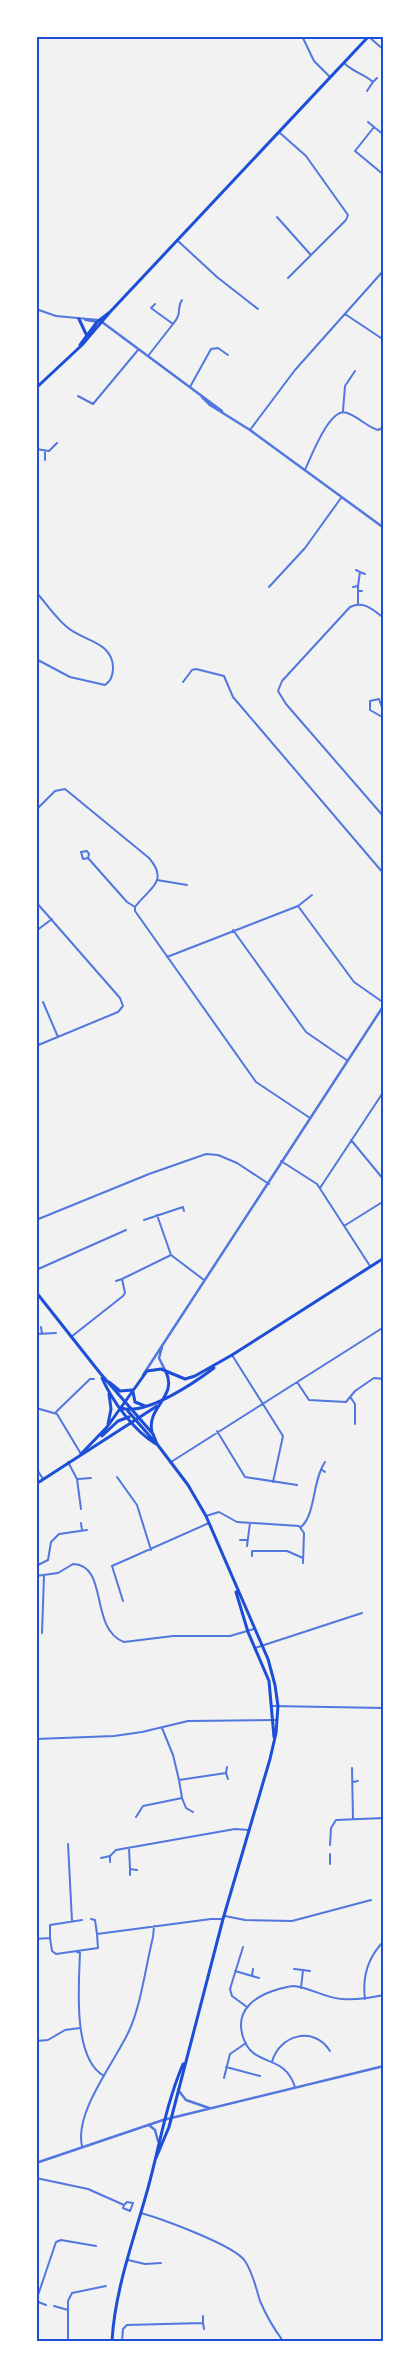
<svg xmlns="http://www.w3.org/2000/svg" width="420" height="2377" viewBox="0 0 420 2377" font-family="'Source Serif 4',serif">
  <rect width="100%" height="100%" fill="#f2f2f2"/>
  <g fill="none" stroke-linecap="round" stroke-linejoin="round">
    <path stroke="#5277de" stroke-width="2" d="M302 36 314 61 330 77
      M369 37 384 50
      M344 63C353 72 364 74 373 82L367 91
      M373 82 377 78
      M368 122 374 127
      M280 133 306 156 348 215 346 220 288 278
      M384 135 374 127 355 151 384 175
      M277 217 310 254
      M178 241 217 277 258 309
      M36 309 56 316 99 320
      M345 314 384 340
      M85 320 97 322
      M173 324C183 313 176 308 182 300
      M148 356 173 324 151 308 155 304
      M190 387 211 349 218 348 228 355
      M78 396 93 404 138 350
      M343 411 345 386 355 371
      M250 430 295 370 384 270
      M36 449 49 451 57 443
      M45 460V452
      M305 470C311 457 330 406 347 413 359 417 367 427 378 430L384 427
      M356 570 360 572
      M358 586 360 572 365 574
      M269 587 305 548 341 498
      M353 587 358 586V591
      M36 592C46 603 55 617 67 627 82 641 113 641 113 668 113 675 111 681 105 685L70 677 36 659
      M358 604V591H362
      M384 618C373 610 364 600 350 607L282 681 278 691 286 704 384 817
      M183 682 192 670 196 669 224 676 233 697 384 874
      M384 713 379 699 370 701V710L384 718
      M36 810 55 791 65 789 149 858C170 882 148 889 135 907
      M88 858 83 859 81 852 87 851 89 854 88 858 127 902 135 907V911L256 1082 310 1118
      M157 880 187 885
      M36 902 120 998 123 1006 118 1012 36 1046
      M298 906 354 982 384 1003
      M233 930 306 1032 348 1061
      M36 931 52 919
      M167 957 298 906 312 895
      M43 1002 58 1037
      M351 1140 384 1180
      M281 1161 317 1184 370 1266
      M320 1188 384 1091
      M157 1215 171 1255 204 1280
      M36 1220 149 1174 206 1154 218 1155 237 1163 269 1184
      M144 1220 183 1207 184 1211
      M344 1226 384 1201
      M36 1270 126 1230
      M116 1281 122 1279
      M41 1327 42 1334
      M36 1334 56 1333
      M71 1337 123 1296 125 1293 122 1279 171 1255
      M232 1355 283 1436 273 1482
      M297 1382 309 1400 346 1402 355 1391 374 1378 384 1379
      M351 1398 355 1404V1424
      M36 1408 57 1414 81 1454
      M56 1412 90 1379H94
      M217 1431 245 1477 297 1485
      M68 1462 77 1479 81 1509
      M171 1462 384 1327
      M36 1468 43 1479
      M321 1469 325 1472
      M117 1477 137 1505 151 1550
      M78 1479 91 1478
      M206 1516 219 1512 237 1522 299 1526 304 1533 303 1563
      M81 1523 82 1530
      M301 1527C316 1514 312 1481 325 1462
      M240 1540H248
      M247 1546 250 1523
      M252 1556V1551H287L303 1558
      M36 1566 48 1560 51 1542 59 1534 87 1530
      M36 1576 58 1573 73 1564C109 1565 89 1629 124 1642L173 1636H230L254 1629
      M123 1601 112 1566 209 1523
      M42 1633 44 1576
      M255 1648 362 1613
      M272 1706 384 1708
      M162 1728 173 1755 179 1780 226 1773 227 1767
      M36 1739 114 1736 142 1732 188 1721 277 1720
      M352 1768 353 1818
      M226 1773 228 1779
      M353 1782 358 1781
      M182 1798 186 1808 193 1812
      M136 1817 143 1806 182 1798 179 1780
      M68 1844 72 1921
      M330 1845 331 1828 336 1820 384 1818
      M129 1848 130 1869 137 1870
      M110 1856V1862
      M101 1858 110 1856 116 1850 235 1829 249 1830
      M330 1864V1854
      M130 1875V1869
      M225 1916 245 1920 292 1921 371 1900
      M91 1919 95 1920 97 1934
      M50 1938V1925L82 1920
      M36 1939 50 1938 52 1951 56 1954 98 1948 97 1934 211 1919H223
      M243 1947 230 1989 232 1996 247 2007
      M77 1952 80 1953C79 1983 72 2058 104 2076
      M294 1969 303 1970
      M235 1971 259 1978
      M252 1976 253 1969
      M301 1988 303 1970 310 1971
      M365 1999C362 1976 368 1957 384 1941
      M36 2041 48 2040 65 2030 80 2028
      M272 2062C279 2035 314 2025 330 2051
      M226 2067 260 2076
      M224 2078 230 2054 246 2043
      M295 2087C284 2052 253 2069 243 2037 234 2009 257 1995 279 1989 284 1988 289 1986 294 1986 311 1988 325 1998 342 1999 356 2000 370 1998 384 1995
      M82 2146C74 2112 116 2060 129 2031 141 2005 146 1965 153 1937L154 1926
      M36 2178 88 2189 124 2205 123 2208 130 2211 133 2203 127 2202 124 2205
      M141 2213C162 2219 234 2245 245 2261 253 2273 256 2288 260 2301 266 2315 274 2329 283 2341
      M128 2260 145 2264 161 2263
      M36 2301 56 2242 61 2240 96 2246
      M36 2301 46 2305
      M54 2306 68 2310V2341
      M68 2310V2301L72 2293 106 2286
      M203 2316V2323
      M122 2341 123 2329 127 2325 203 2323 204 2329"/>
    <path stroke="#5277de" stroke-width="2.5" d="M102 322 222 411
      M202 397 210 405 250 430 384 528
      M162 1347 159 1358 166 1372
      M143 1375 384 1005
      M179 2091 186 2100 209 2108
      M149 2125 155 2130 158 2141
      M36 2163 163 2120 384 2066"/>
    <path stroke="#1d4ed8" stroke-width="3" d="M79 319 86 334
      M80 345 97 322 110 312 369 36
      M36 388 82 345 110 312
      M36 1484 157 1406"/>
    <path stroke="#1d4ed8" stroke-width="3" d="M36 1292 100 1373 153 1434 157 1444 188 1485 206 1516 268 1659 275 1685 278 1706 276 1733 270 1759 223 1919 169 2127 156 2158
      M102 1378C113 1402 134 1431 156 1444
      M109 1382 120 1391 132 1390
      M133 1392 135 1402 145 1406
      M121 1408C146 1416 194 1383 214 1368
      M127 1410 154 1441
      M108 1424 111 1409 109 1394
      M152 1432C146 1407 178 1397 166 1372
      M102 1436 118 1421 129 1417
      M81 1454 107 1427 147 1371 161 1369 185 1379 195 1376 232 1355 384 1258
      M236 1592 248 1632 269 1681 274 1737
      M112 2341C115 2289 134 2239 148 2188 160 2145 165 2107 183 2064"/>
  </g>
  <rect width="420" height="2377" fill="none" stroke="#ffffff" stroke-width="75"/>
  <rect x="38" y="38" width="344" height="2302" fill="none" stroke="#1d4ed8" stroke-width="2"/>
</svg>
